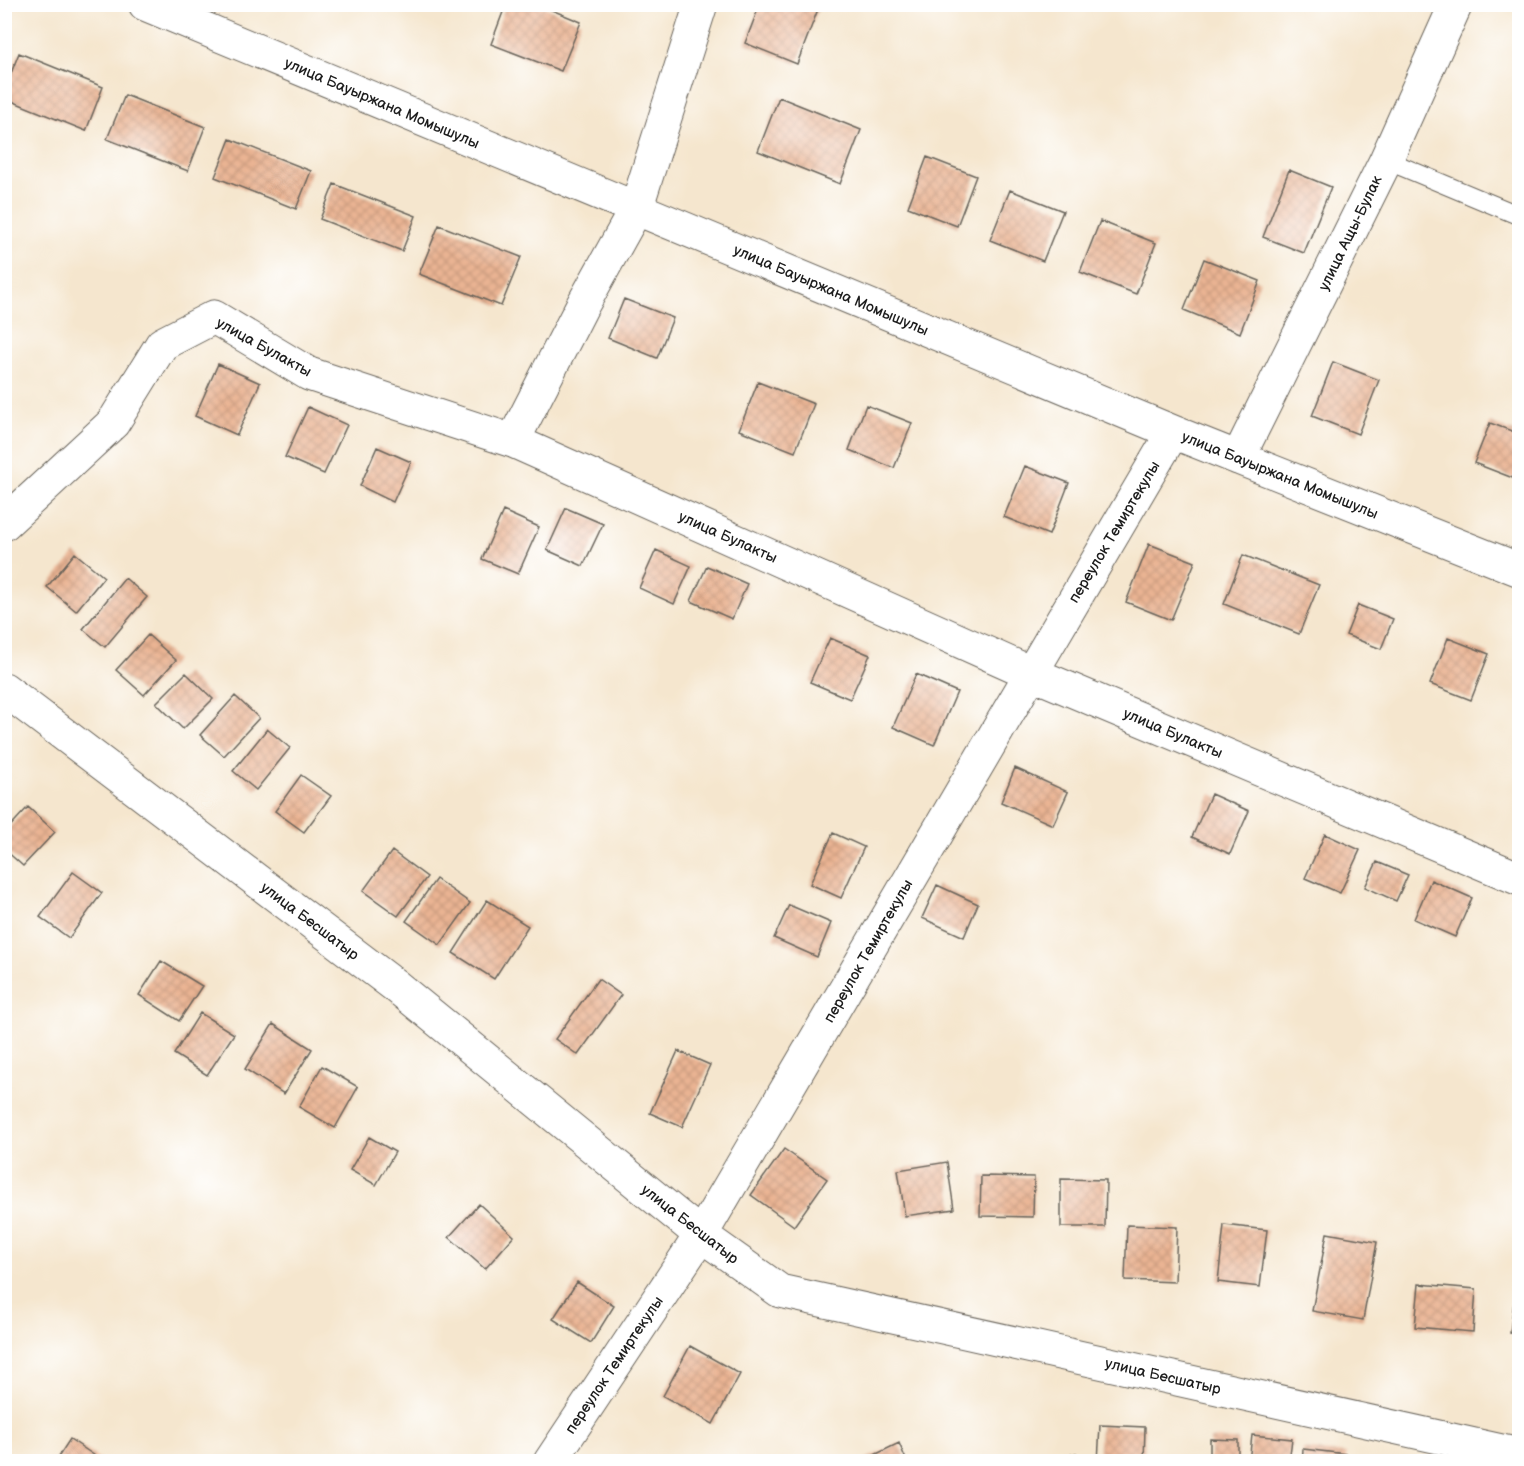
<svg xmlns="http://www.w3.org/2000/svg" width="1524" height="1466" viewBox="0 0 1524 1466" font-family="'Balsamiq Sans',sans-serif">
  <defs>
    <pattern id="building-cross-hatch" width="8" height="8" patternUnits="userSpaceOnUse" patternTransform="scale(1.5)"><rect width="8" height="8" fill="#eab493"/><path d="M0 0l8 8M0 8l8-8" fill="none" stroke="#c89a7e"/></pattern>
  </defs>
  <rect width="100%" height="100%" fill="#fff"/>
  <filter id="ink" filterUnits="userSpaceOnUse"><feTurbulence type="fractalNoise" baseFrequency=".0167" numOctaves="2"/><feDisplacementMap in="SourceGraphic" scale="12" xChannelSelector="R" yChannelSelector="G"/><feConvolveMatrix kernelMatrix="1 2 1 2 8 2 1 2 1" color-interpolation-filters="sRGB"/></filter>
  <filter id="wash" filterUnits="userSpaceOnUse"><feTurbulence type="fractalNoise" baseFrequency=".008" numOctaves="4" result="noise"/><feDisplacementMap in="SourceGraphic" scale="24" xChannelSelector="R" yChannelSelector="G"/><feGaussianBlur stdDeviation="1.35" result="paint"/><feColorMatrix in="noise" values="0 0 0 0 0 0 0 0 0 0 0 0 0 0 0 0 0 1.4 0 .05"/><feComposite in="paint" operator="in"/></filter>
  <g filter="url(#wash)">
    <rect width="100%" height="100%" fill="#f5e6ce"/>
    <g id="blocks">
      <path fill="url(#building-cross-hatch)" d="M506 4H537L581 22 561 71 491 44Z
        M760 4H820L797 64 745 43Z
        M19 53 103 87 86 131 4 98V91Z
        M125 95 205 127 188 171 107 139Z
        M779 97 861 130 840 184 758 151Z
        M230 139 311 171 296 209 215 177Z
        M927 157 976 176 957 226 908 207Z
        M1289 170 1331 187 1304 253 1263 237Z
        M334 184 416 216 402 251 320 219Z
        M1010 190 1063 211 1043 261 990 240Z
        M1100 221 1156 243 1136 294 1080 272Z
        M439 225 521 257 501 306 419 274Z
        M1204 259 1260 281 1240 333 1184 310Z
        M624 299 673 318 657 358 608 338Z
        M1333 362 1379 380 1358 434 1312 416Z
        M218 364 260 383 237 435 195 416Z
        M758 382 814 404 795 452 739 430Z
        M866 405 912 423 894 468 849 450Z
        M308 407 347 425 324 474 285 457Z
        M1490 423 1520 434V476L1518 480 1474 463Z
        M377 447 411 462 393 502 360 486Z
        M1025 466 1069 483 1049 535 1004 517Z
        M566 508 603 524 583 566 547 550Z
        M503 511 539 527 518 574 482 559Z
        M1149 544 1195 562 1171 620 1126 602Z
        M656 550 691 566 674 604 639 588Z
        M75 553 104 577 76 611 47 587Z
        M1243 555 1319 585 1299 634 1224 604Z
        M707 566 747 584 732 619 691 601Z
        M125 578 147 597 105 647 83 629Z
        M1358 605 1393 619 1381 649 1346 635Z
        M148 635 176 660 144 695 116 670Z
        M830 638 870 655 850 699 810 682Z
        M1448 638 1489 654 1471 700 1430 684Z
        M186 673 213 699 183 729 156 703Z
        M916 674 957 692 934 745 893 727Z
        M235 696 259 718 224 756 200 735Z
        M267 729 290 748 256 790 233 771Z
        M1015 768 1068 792 1053 825 1001 802Z
        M301 775 331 796 304 832 275 811Z
        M1211 794 1249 811 1230 854 1192 837Z
        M28 807 55 832 23 866 4 849V833Z
        M833 833 864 847 841 898 810 884Z
        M1325 834 1360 850 1340 893 1305 878Z
        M392 851 427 877 398 916 363 891Z
        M1377 862 1408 875 1396 901 1365 887Z
        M73 872 102 893 69 938 40 917Z
        M436 879 470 903 440 945 406 921Z
        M1431 880 1472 898 1455 937 1414 919Z
        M937 885 978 904 964 937 922 918Z
        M487 900 528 926 494 979 453 953Z
        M789 905 831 923 817 957 774 938Z
        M161 961 202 986 179 1021 139 995Z
        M598 979 621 995 578 1055 555 1039Z
        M200 1013 234 1034 207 1075 174 1054Z
        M273 1024 312 1049 284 1094 245 1069Z
        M678 1051 710 1065 682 1127 650 1113Z
        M322 1066 358 1087 335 1128 299 1107Z
        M369 1137 395 1152 376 1185 350 1170Z
        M784 1149 827 1179 794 1226 751 1195Z
        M947 1162 954 1209 905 1216 898 1170Z
        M981 1176 1034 1177 1033 1217 980 1216Z
        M1061 1179 1106 1180 1105 1227H1061Z
        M479 1204 514 1236 485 1269 449 1237Z
        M1127 1225 1177 1227 1175 1282 1125 1280Z
        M1224 1225 1267 1230 1260 1287 1218 1282Z
        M1327 1233 1377 1242 1363 1320 1312 1311Z
        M577 1282 614 1306 591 1343 553 1319Z
        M1419 1284 1476 1289 1473 1332 1415 1327Z
        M1516 1286H1520V1334L1510 1333Z
        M690 1346 740 1374 713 1424 663 1396Z
        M1100 1425 1145 1427 1144 1462H1098Z
        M1252 1435 1292 1439 1289 1462H1249Z
        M70 1439 104 1462H55Z
        M1210 1439 1238 1440V1462H1210Z
        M899 1443 907 1462H860Z
        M1303 1449 1346 1454V1462H1302Z
        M1076 1453 1078 1462H1049V1461Z"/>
    </g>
  </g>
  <g filter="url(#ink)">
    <use href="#blocks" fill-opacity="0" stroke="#68635a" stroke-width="1.5"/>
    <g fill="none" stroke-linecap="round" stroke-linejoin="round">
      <g stroke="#68635a" stroke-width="20">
        <path id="lane" d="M1386 160 1520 216"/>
      </g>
      <g stroke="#68635a" stroke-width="35">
        <path id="street" d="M145 4 1173 432 1520 570
          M513 441 581 308 636 209 701 4
          M1238 458 1386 160 1456 4
          M4 524 113 423 162 344 214 317 309 374 513 441 1031 673 1520 879
          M4 689 397 987 701 1235 780 1291 1520 1455
          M550 1462 701 1235 1173 432"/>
      </g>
      <use href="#lane" stroke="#fff" stroke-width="18"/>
      <use href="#street" stroke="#fff" stroke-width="33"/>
    </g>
  </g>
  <g text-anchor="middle" stroke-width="4.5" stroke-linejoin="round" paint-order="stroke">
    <g font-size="15" fill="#1c1c1c" stroke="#fff">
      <text transform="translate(382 103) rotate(23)" y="5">улица Бауыржана Момышулы</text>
      <text transform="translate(1350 233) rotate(-64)" y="5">улица Ащы-Булак</text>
      <text transform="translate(831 290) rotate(23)" y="5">улица Бауыржана Момышулы</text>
      <text transform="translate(264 347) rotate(29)" y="5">улица Булакты</text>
      <text transform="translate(1280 475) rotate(22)" y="5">улица Бауыржана Момышулы</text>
      <text transform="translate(1114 532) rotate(-59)" y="5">переулок Темиртекулы</text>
      <text transform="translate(728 537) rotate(24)" y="5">улица Булакты</text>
      <text transform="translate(1173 733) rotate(23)" y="5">улица Булакты</text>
      <text transform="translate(310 921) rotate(37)" y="5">улица Бесшатыр</text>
      <text transform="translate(868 951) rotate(-60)" y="5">переулок Темиртекулы</text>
      <text transform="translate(690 1224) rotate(38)" y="5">улица Бесшатыр</text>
      <text transform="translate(614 1365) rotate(-56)" y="5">переулок Темиртекулы</text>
      <text transform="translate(1163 1376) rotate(13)" y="5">улица Бесшатыр</text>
    </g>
  </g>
  <rect width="1524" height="1466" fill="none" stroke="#fff" stroke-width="24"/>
</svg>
